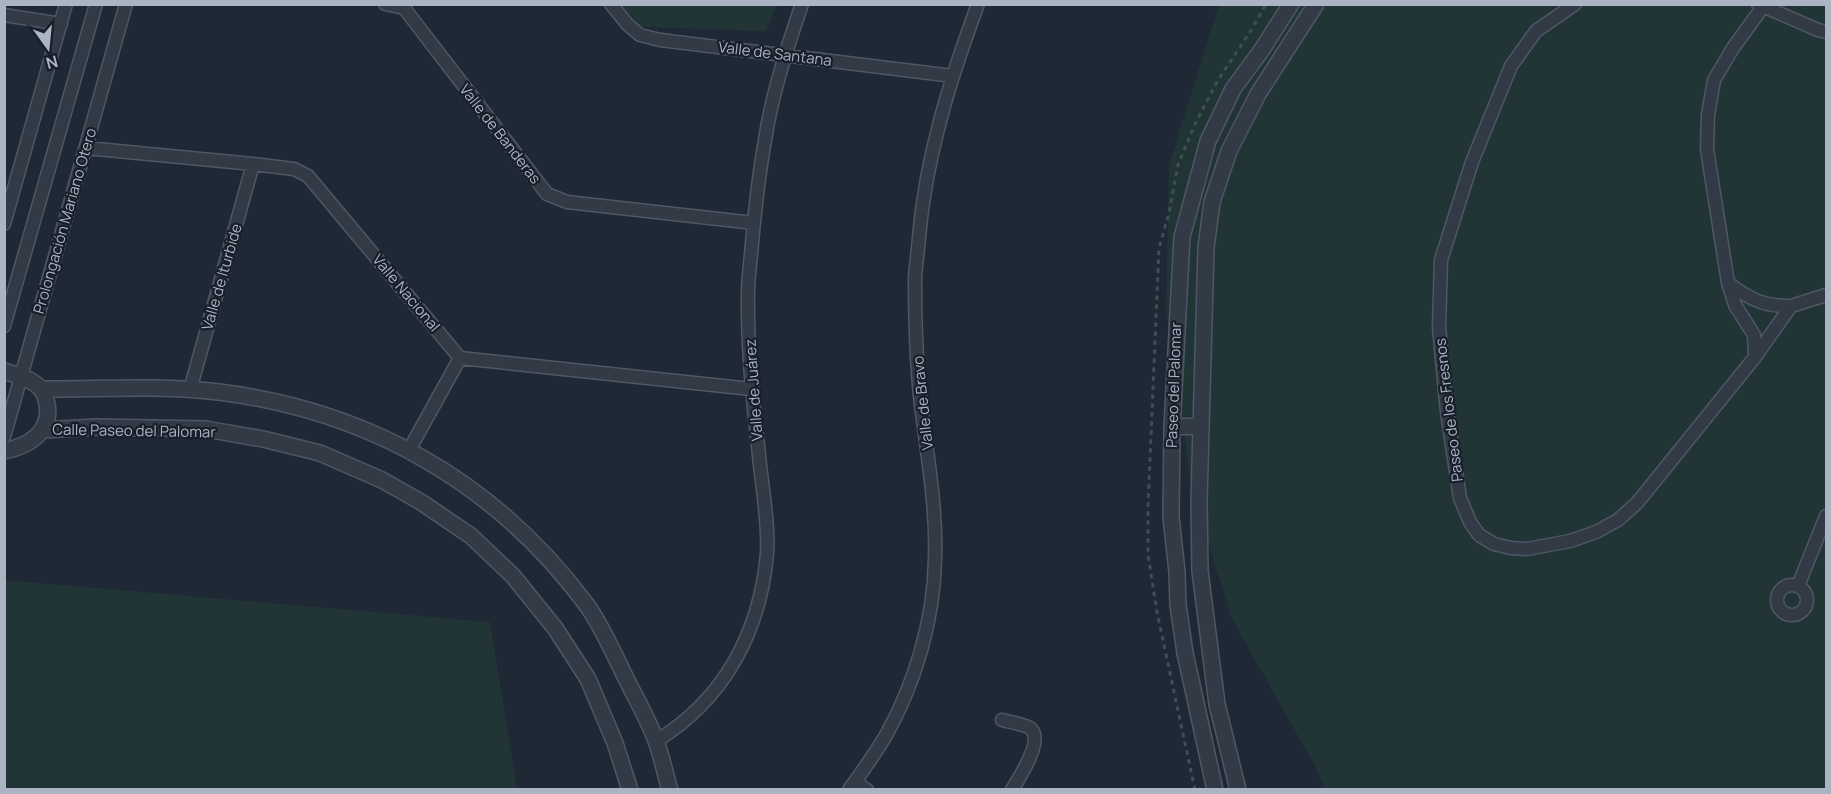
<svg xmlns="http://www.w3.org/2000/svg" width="1831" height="794" viewBox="0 0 1831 794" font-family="Manrope,sans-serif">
  <rect width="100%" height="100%" fill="#1f2835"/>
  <path fill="#213537" d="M622 5H777L766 31 641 27Z
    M1219 5H1826V789H1325L1315 766 1232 619 1192 490 1166 307 1169 165Z
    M4 580 490 622 517 789H5Z"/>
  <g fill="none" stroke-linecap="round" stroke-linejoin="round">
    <g stroke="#4f5764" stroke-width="15">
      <path id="minor" d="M385 4 404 8 547 194 567 202 754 223
        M611 4 628 25 640 35 660 40 953 76
        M1575 4 1536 31 1511 66 1472 162 1441 260 1439 327 1447 412 1460 498 1470 522 1479 535 1494 544 1511 548 1527 549 1570 541 1596 532 1618 520 1637 503 1755 357 1791 306 1826 295
        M1758 4 1818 30 1826 32
        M4 15 61 24
        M86 148 253 164 294 169 308 176 460 358 751 389
        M4 224 66 4
        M1728 283C1749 299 1765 307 1791 306
        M4 326 96 4
        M1755 357 1754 335 1735 305 1728 283 1707 149 1708 115 1714 80 1733 48 1762 8
        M190 390 253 164
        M4 437 126 4
        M409 450 460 358
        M1777 600a15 15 0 1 1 30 0a15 15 0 1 1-30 0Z
        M1798 586 1826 516
        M1002 720C1010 722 1023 724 1030 728 1045 739 1019 778 1012 790
        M656 741C724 700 760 632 767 554 769 522 762 488 759 455 753 401 747 347 748 293 748 276 751 259 752 243 755 209 759 174 765 140 772 94 787 48 802 4
        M855 782 867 790
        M849 790C862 772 874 755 885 737 915 684 934 620 935 559 937 504 926 450 920 396 916 357 915 317 915 278 916 264 918 251 919 237 926 156 950 80 978 4"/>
    </g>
    <g stroke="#4f5764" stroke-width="18">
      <path id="tertiary" d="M4 371C16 375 30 378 39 387 44 392 46 398 47 404 52 432 29 446 4 451
        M41 389C100 389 160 385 219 392 369 411 495 482 586 604 600 623 610 646 621 668 632 692 647 716 656 741 662 757 665 774 670 790
        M1172 427 1201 426
        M44 430 96 427 206 429 263 439 320 453 382 480 421 502 471 536 513 576 555 628 588 679 615 743 630 790
        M1215 790 1185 653 1178 605 1177 572 1171 517 1172 427 1182 237 1208 141 1233 89 1261 51 1291 4
        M1238 790 1217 704 1200 571 1199 501 1206 248 1212 202 1229 151 1258 94 1316 4"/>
    </g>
    <path stroke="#3e5054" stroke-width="3" stroke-dasharray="4.5 4.5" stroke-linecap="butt" d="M1195 790 1157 612 1148 555V506L1159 248 1169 213 1178 165 1195 124 1218 80 1252 29 1266 4"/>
    <use href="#minor" stroke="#323a46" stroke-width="12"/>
    <use href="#tertiary" stroke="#323a46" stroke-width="15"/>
  </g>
  <g text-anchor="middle" stroke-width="4.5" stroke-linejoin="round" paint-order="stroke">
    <g font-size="15" fill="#abb4c3" stroke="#181f2a">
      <text transform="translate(775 54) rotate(7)" y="5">Valle de Santana</text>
      <text transform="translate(500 134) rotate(52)" y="5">Valle de Banderas</text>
      <text transform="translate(65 221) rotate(-74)" y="5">Prolongación Mariano Otero</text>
      <text transform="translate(222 277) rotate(-74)" y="5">Valle de Iturbide</text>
      <text transform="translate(406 293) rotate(50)" y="5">Valle Nacional</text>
      <text transform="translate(1174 385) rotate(-88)" y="5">Paseo del Palomar</text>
      <text transform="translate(754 390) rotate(-94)" y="5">Valle de Juárez</text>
      <text transform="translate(923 403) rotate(-96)" y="5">Valle de Bravo</text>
      <text transform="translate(1449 410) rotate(-97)" y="5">Paseo de los Fresnos</text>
      <text transform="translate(134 431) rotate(1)" y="5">Calle Paseo del Palomar</text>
    </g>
  </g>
  <rect width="1831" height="794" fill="none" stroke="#abb4c3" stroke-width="12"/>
  <g transform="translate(48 48) rotate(165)" stroke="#181f2a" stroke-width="4.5" paint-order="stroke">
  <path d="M0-4.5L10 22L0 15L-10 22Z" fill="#abb4c3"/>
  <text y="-9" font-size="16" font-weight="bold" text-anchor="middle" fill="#abb4c3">N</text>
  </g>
</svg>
